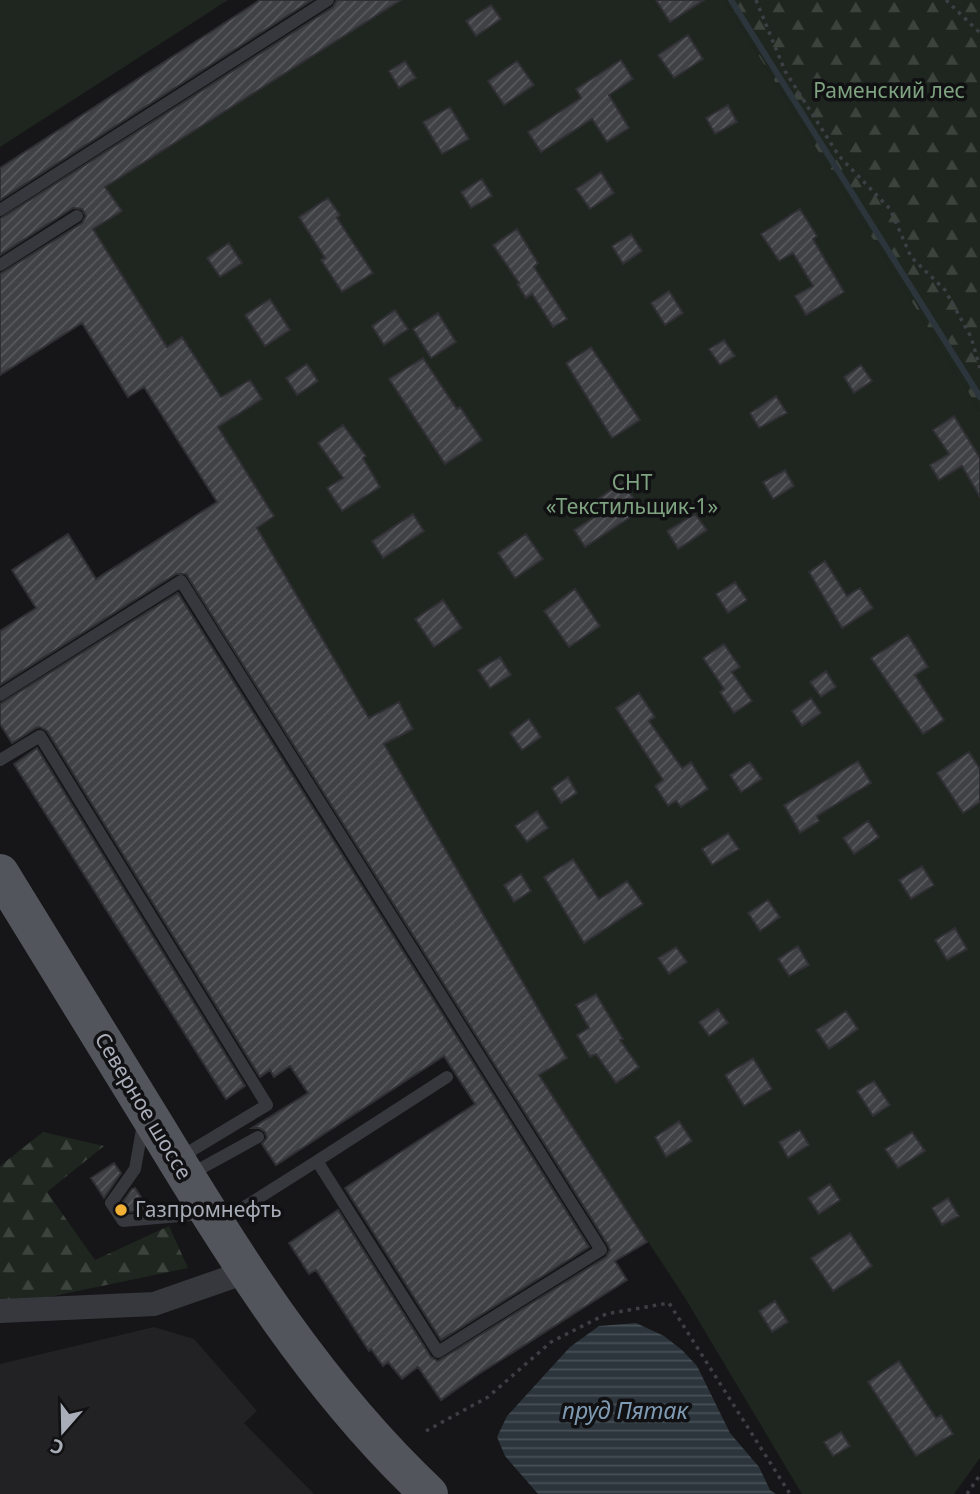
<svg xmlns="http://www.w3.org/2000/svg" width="980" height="1494" viewBox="0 0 980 1494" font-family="'Noto Sans',sans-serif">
  <defs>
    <pattern id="forest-firs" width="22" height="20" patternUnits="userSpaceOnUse" patternTransform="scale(1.75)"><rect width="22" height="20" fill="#1e261f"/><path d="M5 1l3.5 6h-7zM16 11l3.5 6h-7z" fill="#3c433d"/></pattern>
    <pattern id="water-rules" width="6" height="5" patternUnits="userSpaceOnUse" patternTransform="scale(1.75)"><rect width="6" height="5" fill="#2c353c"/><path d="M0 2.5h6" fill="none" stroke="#485056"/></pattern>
    <pattern id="building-hatch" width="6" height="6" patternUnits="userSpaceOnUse" patternTransform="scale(1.75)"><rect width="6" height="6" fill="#404145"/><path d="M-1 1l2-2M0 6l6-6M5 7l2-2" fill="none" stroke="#595a5e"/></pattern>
  </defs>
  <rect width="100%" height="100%" fill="#161618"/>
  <path fill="#222225" d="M154 1327 194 1339 257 1411 244 1423 314 1494H0V1364Z"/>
  <path fill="#1e261f" d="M0 0H228L0 147Z
    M401 0H724L980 411V1458L954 1494H802L685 1298 539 1075 567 1057 257 528 274 515 77 204Z"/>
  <path fill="url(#forest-firs)" d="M724 0H980V411Z
    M43 1132 104 1146 47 1192 95 1260 169 1226 188 1268 20 1303 0 1302V1166Z"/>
  <path fill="url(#water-rules)" d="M636 1323 664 1336 682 1350 697 1366 730 1433 759 1467 770 1490 776 1494H538L505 1456 497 1437 507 1416 570 1347 599 1326Z"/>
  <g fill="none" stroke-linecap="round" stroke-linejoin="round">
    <path stroke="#2c353c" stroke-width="6" d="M731 0 980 397"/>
  </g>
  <path fill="url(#building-hatch)" stroke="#303034" stroke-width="2" d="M260 0H312L0 200V168Z
    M337 0H401L105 187 122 211 93 229 167 347 182 337 221 397 250 380 262 399 218 427 274 516 257 528 369 718 399 702 413 729 384 744 567 1058 539 1075 647 1242 615 1261 627 1280 474 1377 441 1400 418 1367 402 1379 388 1362 383 1366 371 1349 369 1351 316 1270 309 1274 289 1243 338 1210 431 1357 438 1361 606 1257 610 1250 608 1245 186 574H176L0 685V631L36 608 12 570 68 534 96 579 217 502 144 387 128 397 82 323 0 375V274L82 223 86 216 82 209 73 208 0 255V219L333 7Z
    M656 0H704L670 22Z
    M491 5 501 19 476 36 466 21Z
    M688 35 703 59 674 78 658 55Z
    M621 60 633 79 609 95 629 128 607 142 592 119 541 152 528 132 581 98 576 89Z
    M405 61 416 78 399 88 389 71Z
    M517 61 534 85 504 105 488 81Z
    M728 105 737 122 715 134 706 118Z
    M450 107 469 139 442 154 423 122Z
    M601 172 614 193 590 209 576 189Z
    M482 179 492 196 471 208 461 192Z
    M328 198 340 215 337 218 373 273 342 292 321 260 325 258 299 217Z
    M800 209 817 236 813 239 844 292 806 315 795 296 813 286 793 253 779 261 761 234Z
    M517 229 538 263 534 267 567 319 553 327 532 294 526 298 517 284 519 283 493 245Z
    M631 234 642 251 623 264 612 246Z
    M229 243 242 263 220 277 207 258Z
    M669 291 683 313 665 325 651 303Z
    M270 299 290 330 265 346 245 315Z
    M395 310 408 329 384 345 372 326Z
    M438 313 456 342 431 358 413 329Z
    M724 340 735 356 720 365 709 349Z
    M591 347 640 420 612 438 566 363Z
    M423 358 457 409 460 407 482 440 445 464 389 379Z
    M307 364 318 381 297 395 286 378Z
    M861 365 872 381 854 393 844 377Z
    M776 396 787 413 759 428 750 413Z
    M954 416 980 458V497L962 466 939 480 930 465 949 454 933 430Z
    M343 425 366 456 363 458 380 487 342 511 327 488 343 478 318 443Z
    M785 470 794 486 773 499 763 482Z
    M623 482 641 510 585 547 574 530 601 513 593 502Z
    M413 514 424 531 383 558 372 541Z
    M695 514 707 530 678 549 667 531Z
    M526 534 543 559 515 578 498 553Z
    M825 561 847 596 860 588 873 608 842 628 809 572Z
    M735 582 747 600 728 613 716 594Z
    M575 589 600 626 569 647 544 611Z
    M178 593 589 1247 441 1340 345 1188 475 1104 444 1056 276 1165 262 1144 267 1138 265 1132 259 1128H252L308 1093 290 1066 274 1077 270 1070 260 1077 47 731 40 727 36 728 12 743 0 724V704Z
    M443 600 462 628 434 647 415 619Z
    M908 635 928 667 915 675 944 720 923 734 871 658Z
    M724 644 740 667 732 672 752 701 734 713 720 692 724 689 703 658Z
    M500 657 511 675 490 688 478 670Z
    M826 671 836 687 821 697 810 682Z
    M639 693 655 717 649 721 682 768 691 762 708 789 681 807 676 801 668 806 655 786 663 780 616 708Z
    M811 698 821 713 802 726 792 711Z
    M529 719 541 737 522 750 510 733Z
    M37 748 245 1086 226 1099 14 764Z
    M969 752 980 769V802L963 813 937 773Z
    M858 761 871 783 817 816 819 821 800 833 784 805Z
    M750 762 762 779 741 792 730 775Z
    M568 777 577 793 561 803 552 788Z
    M537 811 548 828 527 842 515 826Z
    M868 821 879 837 854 854 843 838Z
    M728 833 739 849 712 865 702 849Z
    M573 859 599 899 627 881 643 904 584 943 544 877Z
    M922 866 934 885 911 899 899 880Z
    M521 874 531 891 514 902 504 885Z
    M768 900 780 917 760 931 748 913Z
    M955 928 967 949 947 960 935 940Z
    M798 946 809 965 789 976 778 959Z
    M676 947 687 962 669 974 658 958Z
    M596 994 623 1039 620 1040 639 1067 616 1083 596 1054 590 1057 577 1035 589 1028 576 1005Z
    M718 1009 728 1023 709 1036 699 1022Z
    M846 1011 858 1029 829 1049 816 1030Z
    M753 1058 772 1089 744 1106 725 1075Z
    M874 1081 890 1105 873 1116 857 1091Z
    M679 1121 692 1141 666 1157 655 1137Z
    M800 1130 809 1145 788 1158 779 1142Z
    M912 1132 925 1151 898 1168 885 1149Z
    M114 1163 121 1173 104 1198 91 1178Z
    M830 1184 840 1200 819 1214 808 1198Z
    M135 1188 147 1206 140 1211 127 1212 122 1203 132 1189Z
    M948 1198 959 1216 942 1225 932 1208Z
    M850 1233 872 1266 833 1291 811 1258Z
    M775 1301 788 1322 772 1332 759 1311Z
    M899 1361 936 1418 941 1415 953 1434 916 1456 868 1382Z
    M841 1432 850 1446 833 1456 824 1442Z"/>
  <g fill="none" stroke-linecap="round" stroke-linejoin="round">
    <path stroke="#3d3f44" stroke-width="3.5" stroke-dasharray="3.5 5" stroke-linecap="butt" d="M756 0 785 71 839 156 890 209 911 257 945 290 971 337 980 368
      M946 0 980 33
      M426 1431 488 1397 551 1342 606 1314 669 1303 790 1494
      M967 1494 980 1475"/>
    <path stroke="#37383d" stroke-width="12" d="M0 210 328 0
      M0 265 77 216
      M0 695 181 581 601 1250 438 1352 317 1161 219 1223
      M0 760 40 736 267 1105 179 1158
      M143 1124 135 1169 111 1203 123 1221 202 1214
      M317 1161 447 1077
      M189 1175 258 1137"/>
    <path stroke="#37383d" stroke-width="24" d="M0 1311 154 1304 246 1272"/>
    <path stroke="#53555c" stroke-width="38" d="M0 873C53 959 105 1044 158 1130 236 1259 318 1390 429 1494"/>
  </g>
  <circle fill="#f2b134" stroke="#111113" stroke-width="2.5" cx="121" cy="1210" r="7"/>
  <g text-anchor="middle" stroke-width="7" stroke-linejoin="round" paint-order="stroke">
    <g font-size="21" fill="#7fa381" stroke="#111113">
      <text x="889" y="98">Раменский лес</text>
      <text x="632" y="490">СНТ<tspan x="632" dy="24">«Текстильщик-1»</tspan></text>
    </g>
    <g font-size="21" fill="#a8adb8" stroke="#111113">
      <text transform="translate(143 1106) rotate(59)" y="7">Северное шоссе</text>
    </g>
    <g font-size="21" fill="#a8adb8" stroke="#111113" text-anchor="start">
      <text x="135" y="1217">Газпромнефть</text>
    </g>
    <g font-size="23" font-style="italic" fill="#7f9bb3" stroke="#111113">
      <text x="625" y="1419">пруд Пятак</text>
    </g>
  </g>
  <g transform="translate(63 1431) rotate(200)" stroke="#111113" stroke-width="5" paint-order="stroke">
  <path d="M0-5L12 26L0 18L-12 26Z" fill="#a8adb8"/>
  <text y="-10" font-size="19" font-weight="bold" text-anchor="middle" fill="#a8adb8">С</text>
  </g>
</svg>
